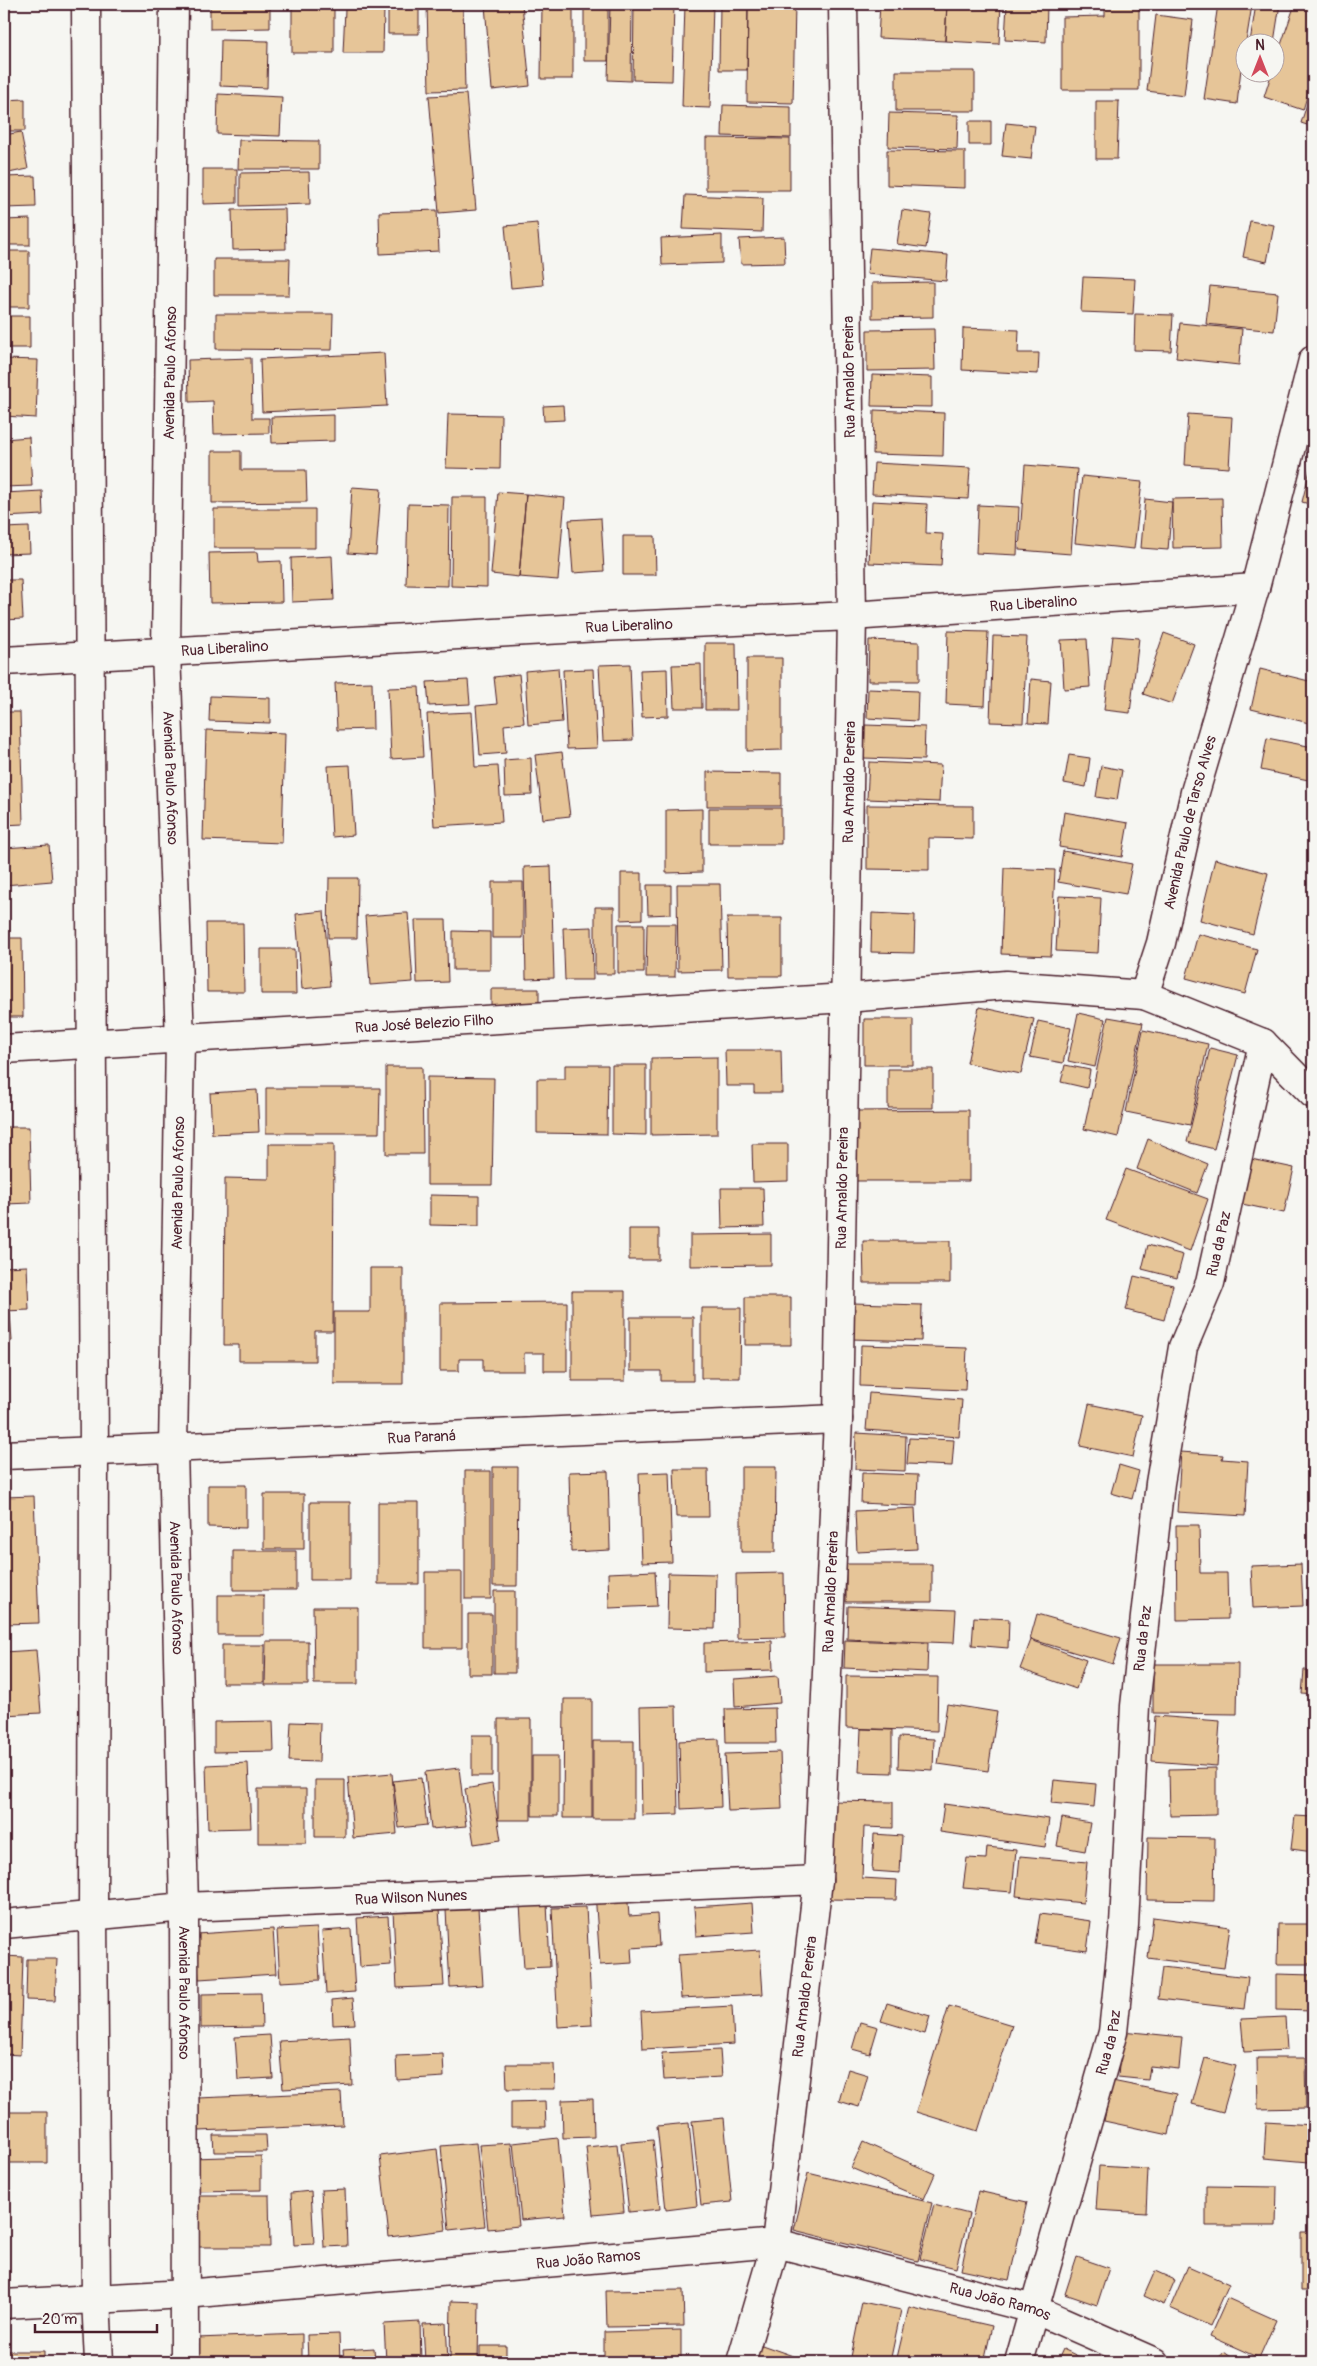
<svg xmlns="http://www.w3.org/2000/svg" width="1317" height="2366" viewBox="0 0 1317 2366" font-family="Pangolin,sans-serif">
  <rect width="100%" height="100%" fill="#f6f6f2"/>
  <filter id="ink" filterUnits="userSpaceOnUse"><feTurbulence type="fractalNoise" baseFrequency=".02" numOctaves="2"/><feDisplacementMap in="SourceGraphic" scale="10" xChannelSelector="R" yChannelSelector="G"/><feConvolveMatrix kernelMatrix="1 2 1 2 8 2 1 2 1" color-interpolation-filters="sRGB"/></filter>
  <g filter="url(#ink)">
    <path fill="#e6c598" stroke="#4a1f2b" d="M388 4H419V34H388Z
      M427 4H463L465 90 429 91Z
      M502 4H522L530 86 492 90 485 5Z
      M542 4H573V79H541Z
      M584 4H608V61H584Z
      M610 4H632L631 81 608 80Z
      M634 4H674L672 81 633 80Z
      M685 4H713L710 108 682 107Z
      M720 4H748L747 70H719Z
      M748 4H795L793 103 747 102Z
      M880 4H947L945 41 878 38Z
      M947 4H1001L999 44 945 41Z
      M1007 4H1047L1046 42 1005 40Z
      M1105 4H1139V90H1062V17L1105 16Z
      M1218 4 1252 5 1246 42H1244L1237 104 1204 99Z
      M1256 4H1280L1274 42H1250Z
      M1295 4H1313V91L1309 90 1303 110 1264 97 1272 72H1274V65Z
      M270 5V28L210 29V6Z
      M292 5 334 6V53H292Z
      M345 9H384L383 53H343Z
      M1156 15 1193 20 1184 96 1147 91Z
      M221 40 268 41 267 88 220 86Z
      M896 71H975V111H896Z
      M218 94 282 97 280 136 217 134Z
      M466 94 476 210 439 213 429 96Z
      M1309 98 1313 99V127L1301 123Z
      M25 99V131H4V100Z
      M1096 101H1119L1117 159H1096Z
      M723 105 791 107V138L722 136Z
      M889 113 958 115 957 149 888 147Z
      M969 121H991V145H969Z
      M1006 123 1035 126 1031 159 1002 156Z
      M21 132 28 169 4 174V135Z
      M706 138 790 139V190H706Z
      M239 140 319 141V169H238Z
      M887 150 965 151V188L887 185Z
      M203 169H237V203L203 204Z
      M309 172 310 204 240 206V173Z
      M35 176 36 207 4 208V177Z
      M685 195 763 198 762 232 683 229Z
      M285 209 286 249 233 250 232 210Z
      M437 210 439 251 380 254 379 212Z
      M902 210 931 214 926 248 897 244Z
      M30 219V245H4V220Z
      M1250 221 1274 225 1267 262 1243 257Z
      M537 223 543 285 511 288 505 226Z
      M722 235V263L662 265 661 238Z
      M784 237 785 263 741 264 739 239Z
      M870 248 948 255 946 281 867 274Z
      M4 251H29V307H4Z
      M214 259H290L289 295H214Z
      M1083 277 1135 279 1133 314 1081 312Z
      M933 282V317L872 318V283Z
      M1210 286 1278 293 1274 331 1206 324Z
      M216 314H333L332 350 216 349Z
      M1135 314 1173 315 1171 351 1134 350Z
      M4 316H30V348H4Z
      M1180 323 1242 329 1239 365 1176 358Z
      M963 328 1019 330 1018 353H1039L1038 374 962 370Z
      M934 329 935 370 867 371V330Z
      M384 353 387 406 262 412 260 359Z
      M251 358 252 418H269V433L214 434 213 401 189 402 188 360Z
      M4 359 38 360 36 418 4 416Z
      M872 375 932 377V407L871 406Z
      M563 405 564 420 544 421 543 406Z
      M874 410 944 413 943 456 873 454Z
      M448 414 501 415 500 469 446 468Z
      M1188 414 1232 417 1229 468 1185 465Z
      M334 415V441L272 443 271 417Z
      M29 437 32 486 4 487V439Z
      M212 451H241V470H306L307 502 212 503Z
      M874 463 970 468 968 499 872 494Z
      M1025 465 1077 469 1071 554 1019 550Z
      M1311 466 1313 467V505L1302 502Z
      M1082 476 1142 482 1134 549 1075 543Z
      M352 487 381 489 376 555 348 553Z
      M42 491 43 515 4 517V493Z
      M498 492 526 494 519 577 491 574Z
      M526 494 565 498 558 580 519 577Z
      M452 497H487V587L451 586Z
      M1222 498 1223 547 1173 548 1172 499Z
      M1145 499 1172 502 1168 550 1141 548Z
      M872 501 927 504 926 533 943 534 941 566 869 563Z
      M408 504 449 505 448 586 406 585Z
      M978 505 1019 507 1017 555 976 553Z
      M214 509H315V548H214Z
      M601 518 604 571 573 573 569 520Z
      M29 527 30 553 4 554V528Z
      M623 536H655L656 575H623Z
      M257 552 258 562 281 561 282 602 210 603 209 553Z
      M332 556 334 600 292 602 291 558Z
      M4 580H21L23 619 4 620Z
      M948 631 988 632 985 706 946 704Z
      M1164 633 1194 644 1172 704 1143 694Z
      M993 636 1027 637 1023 723 990 722Z
      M1113 636 1139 638 1130 713 1104 710Z
      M1087 639 1090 687 1064 689 1061 640Z
      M869 640 919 642V681H868Z
      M705 643H736L737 710H705Z
      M747 658H782V750L747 751Z
      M630 664 633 740 603 741 599 665Z
      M701 664 702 708H674L672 665Z
      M558 668 562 722 528 725 525 671Z
      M593 669 597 748 567 749 563 670Z
      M667 669 668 716 642 717 640 670Z
      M1260 669 1313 682V724L1251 709Z
      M519 674 524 723 504 725 506 753 480 755 476 706 497 704 494 677Z
      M1031 679 1051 681 1048 724 1028 723Z
      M468 680 470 704 429 706 427 682Z
      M372 682 373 729 337 730 335 683Z
      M419 687 423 757 391 759 388 688Z
      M868 689 918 691 917 721 867 718Z
      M210 696 270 698V723L209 721Z
      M4 712H20L23 824 4 825Z
      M472 712 475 767 498 766 502 822 434 826 427 714Z
      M865 725 925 727 924 760 864 758Z
      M206 730 285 733 282 843 203 840Z
      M1267 738 1313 747V781L1261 770Z
      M562 752 570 816 543 819 535 755Z
      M1069 755 1090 758 1086 787 1064 783Z
      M531 758 532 795 505 796 504 760Z
      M869 762 941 765 939 802 867 799Z
      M350 765 354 835 332 837 328 766Z
      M1101 766 1122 770 1117 800 1096 797Z
      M707 772 781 773V806H707Z
      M867 805 973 806V839L929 838V870L867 869Z
      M709 808H781V844H709Z
      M702 809V872L666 873V810Z
      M1064 812 1128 823 1122 857 1059 847Z
      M49 845 52 881 4 885V848Z
      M1063 851 1132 864 1126 894 1058 882Z
      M1215 859 1268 873 1253 934 1200 920Z
      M551 866 554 978 526 979 524 867Z
      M1004 868 1055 870 1051 956 1001 954Z
      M621 873H642V919L621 920Z
      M329 878H358L357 938H328Z
      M492 882H523V938H492Z
      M677 884H720L722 970 678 971Z
      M647 885H671V914L648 915Z
      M1059 896 1101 898 1098 953 1056 951Z
      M595 907H614V974H595Z
      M324 911 330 986 302 989 296 914Z
      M405 913H408L413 982 370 985 365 916Z
      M872 913 915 915 914 953 871 952Z
      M727 918H782V976H728Z
      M415 920H446L448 982 417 983Z
      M206 923H243L244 992H207Z
      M618 924H644V973H618Z
      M647 924H676L675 977H646Z
      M592 927 593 980H565L563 928Z
      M453 931 490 932V970H453Z
      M1198 934 1257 949 1245 994 1186 978Z
      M4 938H22L23 1017H4Z
      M261 949H295L296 994H261Z
      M491 989H539V1015H491Z
      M979 1007 1034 1019 1021 1074 967 1063Z
      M1078 1013 1105 1019 1095 1067 1068 1061Z
      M1108 1017 1143 1023 1118 1137 1084 1129Z
      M864 1019H913V1065H864Z
      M1038 1021 1071 1028 1063 1063 1030 1057Z
      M1143 1030 1208 1044 1190 1125 1126 1112Z
      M1210 1048 1238 1055 1214 1149 1187 1142Z
      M725 1050H781L782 1093H754V1086H726Z
      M717 1057V1134L651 1135V1058Z
      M565 1065H608L607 1134 537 1133V1079H565Z
      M612 1065H646V1135L612 1134Z
      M1065 1065 1090 1070 1087 1088 1061 1082Z
      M386 1067H422L423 1154H386Z
      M888 1069H933V1108H888Z
      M427 1077 494 1078 492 1185H427Z
      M266 1088H380L379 1133H266Z
      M257 1090 259 1132 212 1134 210 1093Z
      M969 1110V1181H855V1111Z
      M4 1127H29L31 1203 5 1204Z
      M1148 1139 1208 1164 1197 1193 1137 1169Z
      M269 1144H334L333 1331H315V1361H239V1345H224L225 1178 269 1179Z
      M752 1144H788V1181L753 1182Z
      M1251 1159 1294 1168 1284 1213 1242 1204Z
      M1126 1169 1208 1199 1190 1251 1106 1220Z
      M721 1188H763L764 1227 722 1228Z
      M430 1195 479 1196V1226L430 1225Z
      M629 1229H659V1260H629Z
      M771 1234V1265L690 1266V1235Z
      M863 1241H950V1283H864Z
      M1148 1245 1183 1255 1177 1278 1142 1269Z
      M27 1266 29 1310 4 1311V1267Z
      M370 1268H403V1384H334V1312H370Z
      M1134 1276 1173 1285 1164 1320 1126 1310Z
      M572 1291H625V1381H572Z
      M745 1297H791V1345H745Z
      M567 1302V1371H544V1353H524V1371H483V1359H459V1371H440V1303Z
      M853 1303 922 1305 921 1341 851 1339Z
      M701 1308H741L740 1378H701Z
      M4 1313H10L12 1341 4 1342Z
      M630 1317H693V1381H661V1371H630Z
      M861 1345 967 1348 965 1390 860 1386Z
      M869 1393 962 1400 959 1437 866 1430Z
      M1089 1404 1142 1415 1133 1457 1080 1446Z
      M856 1433 906 1436 905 1471 855 1469Z
      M909 1438 954 1440 952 1466 907 1464Z
      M1181 1452 1223 1455 1222 1459 1248 1461 1245 1516 1177 1512Z
      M1119 1465 1139 1471 1132 1499 1111 1493Z
      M493 1467H518L517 1586H493Z
      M741 1467H776L775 1552H741Z
      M674 1469H708L709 1517H676Z
      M465 1471H491V1599H465Z
      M608 1471 610 1550 571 1552 569 1472Z
      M669 1472 672 1562 642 1563 639 1473Z
      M862 1473 918 1475 917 1506 861 1503Z
      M208 1485H246V1528L208 1527Z
      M264 1494H304V1549H264Z
      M34 1496 39 1623 4 1624V1497Z
      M310 1502H350V1580H310Z
      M378 1502H419V1584H378Z
      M915 1508 917 1549 857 1552 855 1511Z
      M1176 1525H1199L1200 1573H1227L1228 1619 1177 1620Z
      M233 1551H296V1590H233Z
      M846 1564H932V1602H846Z
      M1301 1564 1303 1606 1253 1608 1251 1566Z
      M655 1571 657 1606 609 1608 608 1573Z
      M425 1572H462V1648H425Z
      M668 1573 716 1574 715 1629 667 1628Z
      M784 1573 785 1637 737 1638 736 1574Z
      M494 1591H515V1673H494Z
      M218 1595H264V1635H218Z
      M848 1606 956 1610 954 1643 847 1639Z
      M313 1607H358V1684H314Z
      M468 1614H492V1674H468Z
      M1037 1614 1121 1638 1113 1664 1030 1639Z
      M974 1617 1009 1619 1008 1648 972 1645Z
      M845 1640 928 1643 927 1672 844 1668Z
      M1031 1640 1086 1660 1076 1689 1020 1669Z
      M266 1641H308V1685H265Z
      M772 1641 773 1670 704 1672V1643Z
      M222 1645H264V1683H222Z
      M36 1650 41 1713 4 1715V1652Z
      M1153 1664H1238L1237 1714 1153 1713Z
      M1304 1670H1313V1695L1302 1694Z
      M778 1676 780 1703 735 1707 734 1679Z
      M846 1676 938 1677 937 1731 846 1728Z
      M564 1699H592V1818H563Z
      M947 1704 997 1712 988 1771 938 1764Z
      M676 1706 678 1814 642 1815 640 1707Z
      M775 1708 776 1743H726L725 1709Z
      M1155 1716 1220 1721 1217 1766 1152 1761Z
      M498 1719H531V1820H498Z
      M273 1721 274 1751 214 1752V1722Z
      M291 1722 320 1723 319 1762 289 1761Z
      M861 1729 892 1730V1773L859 1772Z
      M472 1735H492V1776H472Z
      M899 1737 934 1739 933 1770 898 1768Z
      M719 1739 721 1807 681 1809 679 1741Z
      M593 1741H634V1819H593Z
      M780 1752 782 1809 728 1811 725 1754Z
      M532 1756H558V1816H532Z
      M248 1763 251 1828 208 1829 206 1765Z
      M459 1768 466 1826 431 1829 425 1772Z
      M1216 1768V1815L1170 1816 1169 1769Z
      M392 1773 397 1834 353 1838 348 1777Z
      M421 1778 427 1825 399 1828 393 1781Z
      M315 1780H345V1837H315Z
      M1054 1780 1096 1784 1094 1807 1051 1803Z
      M492 1784 501 1840 474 1844 465 1789Z
      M258 1789H306V1843H258Z
      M828 1801 893 1802V1828L864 1827 862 1878 897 1880 896 1900 826 1899Z
      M944 1804 1049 1819 1045 1847 940 1832Z
      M1295 1816 1313 1817V1852L1291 1849Z
      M1062 1818 1090 1823 1085 1851 1057 1846Z
      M874 1834 902 1836 900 1873 872 1871Z
      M1148 1837 1215 1838 1214 1901 1147 1900Z
      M987 1847 1016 1850 1012 1892 963 1888 967 1858 986 1859Z
      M1020 1856 1087 1862 1083 1903 1016 1896Z
      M627 1890 629 1916 657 1914 659 1946 631 1948 632 1963 600 1965 595 1892Z
      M547 1903 550 1967 524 1968 520 1904Z
      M752 1903 754 1932 696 1936 694 1907Z
      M586 1907 592 2025 558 2027 552 1908Z
      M478 1908 483 1985 450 1987 446 1910Z
      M439 1909 444 1986 397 1988 393 1911Z
      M1040 1914 1091 1921 1087 1951 1035 1944Z
      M388 1916 391 1965 360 1967 357 1918Z
      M1153 1917 1230 1927 1224 1968 1148 1958Z
      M1278 1924H1313V1964H1277Z
      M317 1928 320 1980 280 1982 277 1930Z
      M273 1929 276 1974 199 1979 196 1934Z
      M351 1929 355 1992 326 1994 322 1931Z
      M760 1950 763 1994 681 1998 678 1955Z
      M4 1956 23 1957 20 2055 4 2054Z
      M27 1959H57L55 2001 26 2000Z
      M1162 1967 1248 1977 1244 2009 1158 1999Z
      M1276 1974 1313 1975V2011L1276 2010Z
      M261 1993 262 2027 201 2028V1994Z
      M353 1998 355 2024 333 2025 332 2000Z
      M887 2003 930 2016 925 2034 881 2021Z
      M732 2006 734 2044 643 2049 641 2011Z
      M949 2006 1012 2025 978 2131 916 2112Z
      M1285 2017 1287 2050 1244 2052 1241 2019Z
      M860 2022 878 2027 870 2054 852 2049Z
      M1122 2031 1182 2037 1179 2069 1150 2066 1148 2080 1118 2077Z
      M270 2035 273 2078 238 2080 235 2037Z
      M350 2037 352 2085 283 2089 279 2041Z
      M720 2050 722 2077 664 2080 662 2053Z
      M443 2054 444 2077 397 2080 396 2056Z
      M1205 2058 1236 2066 1223 2112 1192 2104Z
      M1257 2058H1305L1306 2108 1258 2109Z
      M506 2064H554L555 2089H507Z
      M848 2069 868 2075 859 2107 839 2101Z
      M1112 2081 1177 2094 1169 2135 1104 2121Z
      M341 2092 343 2125 199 2131 198 2098Z
      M593 2099 594 2137 563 2138 562 2100Z
      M545 2101 546 2127H511V2102Z
      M4 2112H47V2163H4Z
      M724 2118 732 2202 701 2205 692 2121Z
      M1266 2122 1312 2125 1309 2162 1264 2158Z
      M689 2123 697 2206 666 2210 657 2126Z
      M213 2135H266L267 2152H214Z
      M558 2138 565 2216 521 2220 513 2143Z
      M653 2140 660 2209 629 2212 621 2143Z
      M863 2142 935 2174 924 2199 851 2168Z
      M476 2143 485 2226 449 2230 441 2146Z
      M511 2143 519 2226 488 2229 479 2145Z
      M617 2144 624 2212 593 2215 586 2147Z
      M437 2149 446 2230 389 2237 380 2156Z
      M261 2156V2190L190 2191V2158Z
      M1099 2166 1148 2169 1146 2213 1096 2210Z
      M808 2173 932 2203 918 2261 794 2230Z
      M1206 2186 1277 2187 1276 2226H1206Z
      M345 2189 347 2246 324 2247 321 2190Z
      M311 2191 314 2244 294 2245 291 2193Z
      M978 2191 1027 2202 1009 2280 961 2270Z
      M198 2195H269L270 2247H199Z
      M934 2205 969 2214 956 2268 920 2259Z
      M1301 2232H1313V2291H1301Z
      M1077 2257 1109 2268 1097 2305 1065 2294Z
      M1188 2266 1229 2284 1210 2326 1170 2308Z
      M1155 2271 1175 2280 1164 2305 1144 2296Z
      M683 2290 684 2326 607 2327 606 2291Z
      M1227 2298 1276 2320 1259 2358 1210 2336Z
      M451 2301 479 2302 478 2362H450Z
      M862 2302 901 2310 890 2362H850Z
      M909 2307 992 2326 984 2362H896Z
      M420 2322 421 2362H386L384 2324Z
      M446 2323 448 2361 425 2362 423 2324Z
      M681 2330V2362H604V2332Z
      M302 2334V2362H198L197 2338Z
      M339 2334 340 2362H308L307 2335Z
      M759 2344 810 2362H752Z
      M480 2346H506V2362H480Z
      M374 2348 375 2362H344L343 2350Z
      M1063 2349 1090 2362H1057Z
      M4 2351H44V2362H4Z
      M1223 2352 1237 2362H1215Z"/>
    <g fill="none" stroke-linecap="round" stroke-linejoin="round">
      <g stroke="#4a1f2b" stroke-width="31">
        <g id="minor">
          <path d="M86 4 94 1450 93 1917 96 2298 99 2362"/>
          <path id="s1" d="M174 4 166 651 180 1040 173 1448 184 1907 185 2362"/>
          <path id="s2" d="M4 661 600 627 852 616 1255 588"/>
          <path d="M1263 1043 1313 1094"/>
          <path id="s3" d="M4 1049 846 998 1006 985 1144 995 1161 943 1195 792 1255 588 1313 360"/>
          <path id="s4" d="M4 1455 838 1419"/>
          <path id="s5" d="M4 1924 184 1907 818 1880"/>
          <path id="s6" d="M4 2304 185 2294 776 2243 1034 2309 1154 2362"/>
          <path id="s7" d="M741 2362 776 2243 818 1880 838 1419 852 616 843 4"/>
          <path id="s8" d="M1019 2362 1113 2032 1124 1925 1135 1706 1160 1483 1183 1347 1210 1283 1263 1043 1144 995"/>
        </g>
      </g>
      <use href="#minor" stroke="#f6f6f2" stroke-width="28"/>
    </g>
  </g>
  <g text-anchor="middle" stroke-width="5" stroke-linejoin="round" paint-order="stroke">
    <g font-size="15" fill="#4a1f2b" stroke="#f6f6f2">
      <text transform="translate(170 373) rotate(-89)" y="5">Avenida Paulo Afonso</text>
      <text transform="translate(849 377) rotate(-91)" y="5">Rua Arnaldo Pereira</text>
      <text dy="5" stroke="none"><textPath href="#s2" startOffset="1031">Rua Liberalino</textPath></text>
      <text dy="5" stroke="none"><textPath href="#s2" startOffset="626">Rua Liberalino</textPath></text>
      <text dy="5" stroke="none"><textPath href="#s2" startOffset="221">Rua Liberalino</textPath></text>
      <text dy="5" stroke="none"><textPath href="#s1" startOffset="774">Avenida Paulo Afonso</textPath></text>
      <text dy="5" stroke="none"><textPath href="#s7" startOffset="1588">Rua Arnaldo Pereira</textPath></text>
      <text dy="5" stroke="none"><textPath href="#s3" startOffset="1321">Avenida Paulo de Tarso Alves</textPath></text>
      <text dy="5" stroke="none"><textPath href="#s3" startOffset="421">Rua José Belezio Filho</textPath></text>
      <text transform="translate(178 1183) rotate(-89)" y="5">Avenida Paulo Afonso</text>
      <text dy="5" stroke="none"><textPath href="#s7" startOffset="1182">Rua Arnaldo Pereira</textPath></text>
      <text dy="5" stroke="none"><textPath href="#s8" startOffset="1142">Rua da Paz</textPath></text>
      <text dy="5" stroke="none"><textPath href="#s4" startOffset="418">Rua Paraná</textPath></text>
      <text dy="5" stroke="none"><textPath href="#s1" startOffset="1584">Avenida Paulo Afonso</textPath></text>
      <text dy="5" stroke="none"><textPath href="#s7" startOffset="778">Rua Arnaldo Pereira</textPath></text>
      <text dy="5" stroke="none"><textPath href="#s8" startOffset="738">Rua da Paz</textPath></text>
      <text dy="5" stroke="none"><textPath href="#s5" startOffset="408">Rua Wilson Nunes</textPath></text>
      <text dy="5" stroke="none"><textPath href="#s1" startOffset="1989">Avenida Paulo Afonso</textPath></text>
      <text dy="5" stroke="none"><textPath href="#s7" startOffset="372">Rua Arnaldo Pereira</textPath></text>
      <text dy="5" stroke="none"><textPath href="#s8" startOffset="332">Rua da Paz</textPath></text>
      <text dy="5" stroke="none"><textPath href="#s6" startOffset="586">Rua João Ramos</textPath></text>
      <text dy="5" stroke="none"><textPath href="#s6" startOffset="1006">Rua João Ramos</textPath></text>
    </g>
  </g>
  <rect width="1317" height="2366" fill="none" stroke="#f6f6f2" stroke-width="20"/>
  <rect x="10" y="10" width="1297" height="2346" fill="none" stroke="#4a1f2b" stroke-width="2" filter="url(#ink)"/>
  <g transform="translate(1260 58)"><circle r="24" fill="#f6f6f2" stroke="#b1a0a2"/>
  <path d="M0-4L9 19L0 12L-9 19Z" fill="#d1495b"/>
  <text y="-8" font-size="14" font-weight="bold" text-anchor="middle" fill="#4a1f2b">N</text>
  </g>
  <path d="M35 2324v8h122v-8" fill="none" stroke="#4a1f2b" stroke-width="2.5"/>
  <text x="42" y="2324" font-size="15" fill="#4a1f2b" stroke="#f6f6f2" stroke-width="4" paint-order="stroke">20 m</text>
</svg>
